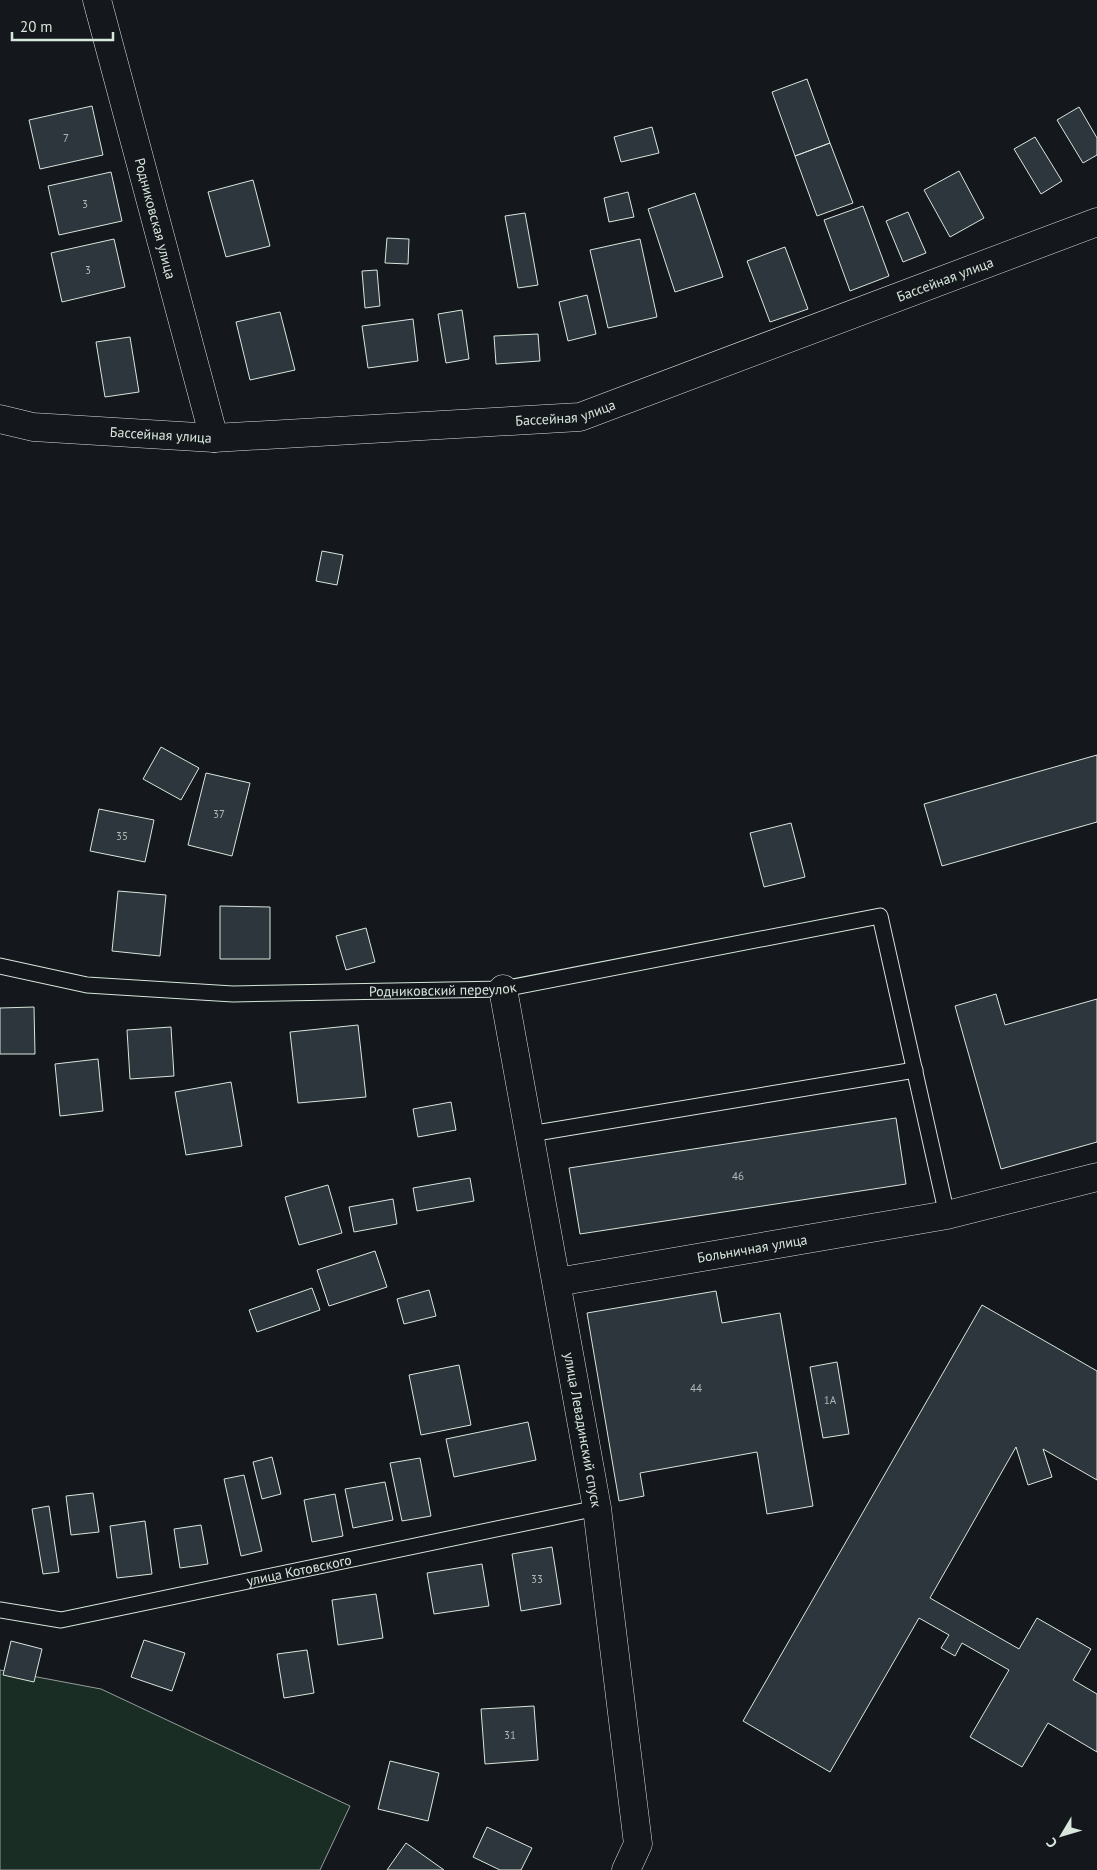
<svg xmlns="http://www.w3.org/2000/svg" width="1097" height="1870" viewBox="0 0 1097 1870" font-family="'PT Sans',sans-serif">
  <rect width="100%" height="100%" fill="#14181c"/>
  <path fill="#1a2d24" stroke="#939e99" d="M0 1670 101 1689 350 1806 320 1870H0Z"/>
  <path fill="#2c363c" stroke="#d8e6dc" d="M807 79 830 143 795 156 772 92Z
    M92 106 103 155 40 169 29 120Z
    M1079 107 1097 138V155L1083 163 1057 120Z
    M652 127 659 153 621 162 614 137Z
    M1035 137 1062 181 1041 194 1014 149Z
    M830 143 853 203 817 216 795 156Z
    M959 171 984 218 950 237 924 190Z
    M111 172 122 221 59 235 48 186Z
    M253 180 270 246 226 257 208 192Z
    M628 192 634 217 609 222 604 198Z
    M695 193 723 277 675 292 648 209Z
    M863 206 889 276 850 291 824 220Z
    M908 212 926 253 903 262 886 221Z
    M525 213 538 285 518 288 505 216Z
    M387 238 409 239 408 264 385 263Z
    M114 239 125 287 62 302 51 253Z
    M640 239 657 317 608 328 590 250Z
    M785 247 808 309 770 322 747 261Z
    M377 270 380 306 365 308 362 271Z
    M587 295 596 334 568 341 559 302Z
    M462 310 469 359 446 363 438 314Z
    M280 312 295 370 250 380 236 322Z
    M413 319 418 361 368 368 362 326Z
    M538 334 540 361 496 364 494 336Z
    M130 337 139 392 105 397 96 342Z
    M322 551 343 555 337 585 316 581Z
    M161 747 199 768 181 800 143 779Z
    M1097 755V822L942 866 924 804Z
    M206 773 250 783 232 856 188 845Z
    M99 809 154 820 145 862 90 851Z
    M791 823 805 877 764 887 750 833Z
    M118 891 166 895 160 956 112 951Z
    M220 906 270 907V959H220Z
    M366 928 375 962 346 970 336 936Z
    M996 994 1005 1025 1097 999V1142L1001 1169 955 1006Z
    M34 1007 35 1054H0V1008Z
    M358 1025 366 1097 298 1103 290 1032Z
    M171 1027 174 1076 130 1079 127 1030Z
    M98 1059 103 1111 60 1116 55 1064Z
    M231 1082 242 1146 186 1155 175 1092Z
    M451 1102 456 1130 418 1137 413 1109Z
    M896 1118 906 1184 580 1234 569 1168Z
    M470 1178 474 1201 417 1211 413 1188Z
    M328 1185 342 1233 299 1245 285 1197Z
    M393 1199 397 1224 354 1232 349 1207Z
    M375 1251 387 1287 329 1306 317 1270Z
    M312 1288 320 1310 257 1332 249 1310Z
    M429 1290 436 1316 404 1324 397 1299Z
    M716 1291 722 1323 780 1313 813 1506 767 1514 757 1452 640 1473 644 1496 619 1501 587 1313Z
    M982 1305 1097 1371V1480L1043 1449 1052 1477 1028 1485 1016 1447 930 1598 1019 1649 1037 1618 1091 1649 1073 1680 1097 1694V1752L1048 1723 1022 1767 970 1737 1009 1670 962 1643 955 1656 941 1648 949 1635 919 1618 830 1772 743 1721Z
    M837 1362 849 1434 823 1438 810 1367Z
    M459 1365 471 1425 421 1435 409 1375Z
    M528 1422 536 1460 454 1477 446 1439Z
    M272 1457 281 1494 262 1499 253 1462Z
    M420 1458 431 1516 402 1521 390 1463Z
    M244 1475 262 1551 241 1556 224 1479Z
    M385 1482 393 1520 353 1528 345 1489Z
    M93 1493 99 1532 71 1535 66 1496Z
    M335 1494 343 1536 312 1542 304 1500Z
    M49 1506 59 1572 43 1574 32 1509Z
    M145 1521 152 1574 117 1578 110 1526Z
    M201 1525 208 1564 180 1568 174 1529Z
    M552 1547 561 1604 521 1611 512 1554Z
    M482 1564 489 1606 434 1614 427 1573Z
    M376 1594 383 1638 338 1645 332 1600Z
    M144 1640 185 1653 172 1691 131 1677Z
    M11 1641 42 1649 34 1682 3 1675Z
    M307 1650 314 1693 284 1698 277 1654Z
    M534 1706 538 1760 485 1764 481 1709Z
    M390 1761 439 1773 428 1821 378 1809Z
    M487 1827 532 1848 521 1870H500L473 1857Z
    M406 1843 444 1870H387Z"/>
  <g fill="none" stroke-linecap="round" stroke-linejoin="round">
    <g stroke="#d8e6dc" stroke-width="17">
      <g id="service">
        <path id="s1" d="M0 966 87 985 233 994 503 989 880 916 947 1215"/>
        <path d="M530 1134 915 1070"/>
        <path id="s2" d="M0 1610 61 1620 597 1508"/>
      </g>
    </g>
    <g stroke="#d8e6dc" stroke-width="29">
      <g id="minor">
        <path id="s3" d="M97 0 214 438"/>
        <path id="s4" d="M0 419 33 427 214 438 580 417 1097 222"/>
        <path id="s5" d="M503 989 597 1508 638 1844 626 1870"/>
        <path id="s6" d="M557 1282 947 1215 1097 1177"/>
      </g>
    </g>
    <use href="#service" stroke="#14181c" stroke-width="15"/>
    <use href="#minor" stroke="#14181c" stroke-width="28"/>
  </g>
  <g text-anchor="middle" stroke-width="4" stroke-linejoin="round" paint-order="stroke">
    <g font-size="11" fill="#adbab4">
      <text x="66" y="142">7</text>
      <text x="85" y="208">3</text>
      <text x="88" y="274">3</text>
      <text x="219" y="818">37</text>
      <text x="122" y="840">35</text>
      <text x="738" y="1180">46</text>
      <text x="696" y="1392">44</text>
      <text x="830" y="1404">1А</text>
      <text x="537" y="1583">33</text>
      <text x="510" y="1739">31</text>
    </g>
    <g font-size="14" fill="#d8e6dc" stroke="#14181c">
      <text dy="5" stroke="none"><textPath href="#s3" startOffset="226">Родниковская улица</textPath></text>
      <text dy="5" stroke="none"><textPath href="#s4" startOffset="972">Бассейная улица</textPath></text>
      <text dy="5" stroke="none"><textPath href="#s4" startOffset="568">Бассейная улица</textPath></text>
      <text dy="5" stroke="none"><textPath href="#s4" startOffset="162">Бассейная улица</textPath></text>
      <text dy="5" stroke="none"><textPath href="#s1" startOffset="445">Родниковский переулок</textPath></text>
      <text dy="5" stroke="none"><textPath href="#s6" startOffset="198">Больничная улица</textPath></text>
      <text dy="5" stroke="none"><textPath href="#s5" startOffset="448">улица Левадинский спуск</textPath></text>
      <text dy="5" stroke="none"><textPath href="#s2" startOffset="305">улица Котовского</textPath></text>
    </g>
  </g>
  <g transform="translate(1062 1835) rotate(232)" stroke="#14181c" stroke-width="4" paint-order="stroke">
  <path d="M0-4L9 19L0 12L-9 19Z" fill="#d8e6dc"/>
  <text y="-8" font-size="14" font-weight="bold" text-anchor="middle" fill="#d8e6dc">С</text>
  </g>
  <path d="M12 32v8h101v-8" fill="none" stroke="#d8e6dc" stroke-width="2.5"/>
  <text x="20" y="32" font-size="15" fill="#d8e6dc" stroke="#14181c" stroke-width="4" paint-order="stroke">20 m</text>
</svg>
